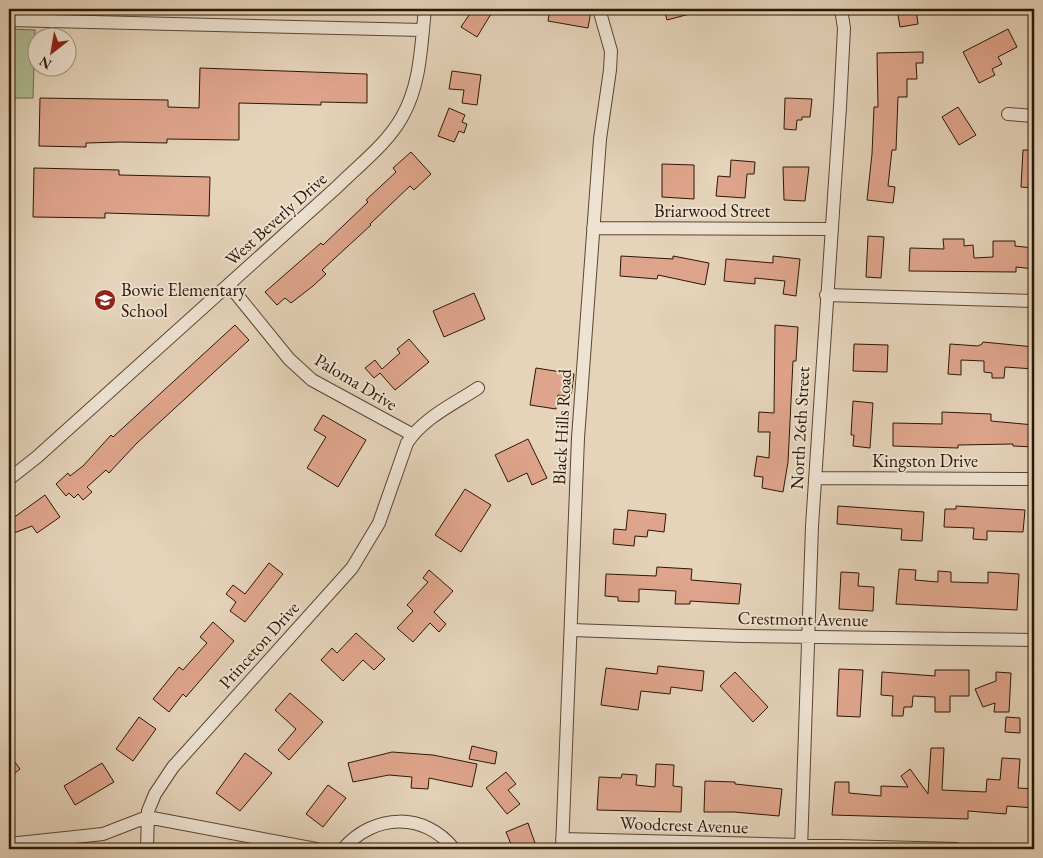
<svg xmlns="http://www.w3.org/2000/svg" width="1043" height="858" viewBox="0 0 1043 858" font-family="'EB Garamond',serif">
  <rect width="100%" height="100%" fill="#e5d3ba"/>
  <filter id="stains"><feTurbulence type="fractalNoise" baseFrequency=".004" numOctaves="4"/><feColorMatrix values="0 0 0 0 .2 0 0 0 0 .09 0 0 0 0 .02 0 0 0 .5 -.17"/></filter>
  <radialGradient id="worn" r=".72"><stop offset=".6" stop-color="#630" stop-opacity="0"/><stop offset="1" stop-color="#630" stop-opacity=".3"/></radialGradient>
  <path fill="#afbe94" stroke="#6d6a4c" d="M9 29 35 30 33 98H9Z"/>
  <path fill="#dfa58c" stroke="#2b1705" d="M457 9H494L477 37 461 27 469 15Z
    M550 9 591 11 588 28 548 21Z
    M664 9H697V12L667 20Z
    M897 9H916L918 24 900 27Z
    M1008 29 1017 47 998 57 1002 64 992 69 995 75 979 83 963 52Z
    M923 52V63H916L917 79H907V97H898L896 150H892L888 186 895 187 893 203 867 200 872 154 874 107H878L877 53Z
    M200 68 367 74V103L321 102V105L239 103V140L167 139V143L121 142 86 143V147L39 146 40 98 168 100V107L199 108Z
    M452 71 481 75 477 105 462 103 464 90 449 89Z
    M785 98 812 99 810 117H802V120H797L796 130 784 129Z
    M958 107 976 135 959 145 942 117Z
    M449 108 465 115 462 122 467 124 464 133 459 131 454 142 438 136Z
    M1023 150H1034V188L1021 187Z
    M411 152 431 174 414 190 410 186 370 224 371 225 322 270 326 274 313 286 291 303 285 298 277 305 265 292 321 243 323 245 368 202 366 200 396 172 393 168Z
    M731 160 755 162 754 174H747L745 198 716 196 718 176 730 177Z
    M662 164 694 165V199L662 197Z
    M783 167H809L805 201 784 200Z
    M34 168 119 170V175L210 177 209 216 105 213V218L33 217Z
    M868 236 884 237 881 278 866 277Z
    M943 239H964V246L973 245 974 258 993 257V241H1015V246L1034 248V269L1016 267V272L909 271 910 248 944 249Z
    M621 256 673 259V256L709 263 705 285 658 275 657 279 620 276Z
    M773 256 800 259 796 296 783 294 785 281 755 278V284L724 281 726 259 773 263Z
    M474 293 485 319 444 337 433 311Z
    M235 325 249 340 137 443 109 473 106 470 87 487 92 492 83 500 78 494 74 498 69 493 66 496 56 484 68 473 70 476 83 466 111 435 113 437Z
    M775 325 798 327 796 361H793L788 462 783 492 762 488 763 477 754 476 757 456 769 458 770 432H758L759 412 774 413Z
    M409 339 429 362 395 390 380 373 374 378 365 368 375 360 382 369 400 353 397 349Z
    M983 342 1034 347V369L1005 367 1004 378H992V373L984 372V361L961 360V375L948 374 950 344 978 346 982 344Z
    M854 344 888 345 887 372 853 371Z
    M536 368 574 374 571 397 558 395 556 409 530 405Z
    M853 401 873 403 870 448 853 446 854 435H851Z
    M942 412 991 414V421L1034 425V447L1013 446V444L958 445V448L893 446V423L942 424Z
    M323 415 366 440 338 487 307 468 326 437 314 430Z
    M528 439 547 478 532 485 527 473 508 482 495 455Z
    M465 489 491 505 461 552 435 535Z
    M45 495 60 517 37 533 32 526 9 535V521Z
    M838 506 924 512 922 541 901 540 902 529 837 524Z
    M956 506 1025 510 1023 532 987 531V540L973 539 974 528 944 527 945 509H956Z
    M628 510 666 514 664 532 648 530 647 537 635 536 634 546 613 544 614 529 626 530Z
    M269 563 283 574 245 622 230 611 236 602 226 594 233 585 245 594Z
    M657 567 692 569 691 580 741 584 739 604 690 601V604H675L676 591 639 589V602L618 601V597L605 596 606 574 656 576Z
    M899 569 916 570 915 580 938 582V571L951 572V582L988 583V572L1019 574 1017 610 896 604Z
    M429 570 453 591 434 612 446 624 439 632 430 623 413 642 397 628 413 611 407 605 428 582 423 578Z
    M841 572 859 573 858 586 874 587 873 611 839 609Z
    M213 622 234 641 186 697 183 694 169 712 153 699 179 667 183 670 207 643 200 637Z
    M356 633 385 659 374 670 363 660 343 681 321 660 332 648 337 653Z
    M658 666 704 671 702 691 671 687 670 694 641 691 638 710 601 705 606 668 657 674Z
    M839 669 863 670 860 717 837 716Z
    M935 670H969V696H950V712H935V697L913 696 912 707H904L903 716H892L893 696 881 695 882 672 935 676Z
    M735 672 768 707 753 722 720 686Z
    M996 672 1011 673 1009 712H994L995 703 983 707 975 689 996 681Z
    M290 693 323 722 289 760 278 750 296 729 275 710Z
    M139 717 156 729 133 761 116 749Z
    M1006 717 1020 718V733L1005 732Z
    M472 746 497 752 495 764 469 759Z
    M931 748H944L942 790 986 792 987 779 1000 780 1002 758 1020 759 1018 788 1034 789V808L1007 806 1006 814 968 811V819L832 815 835 782H849V793L881 796V786L908 787 901 776 910 769 928 794Z
    M392 752 433 755 477 764 472 787 429 778 428 789 411 788 412 777 389 775 353 782 348 763Z
    M245 753 272 773 240 811 216 793Z
    M9 754 20 769 9 778Z
    M102 763 114 782 75 805 64 786Z
    M656 764 674 765 673 786 682 787 681 812 597 810 599 777 621 778 622 774 637 775 636 785 655 787Z
    M506 772 516 784 508 790 520 804 507 814 486 788Z
    M705 781 735 782V784L782 789 779 816 734 812H704Z
    M328 785 346 798 323 827 306 814Z
    M528 823 537 849H513L506 832Z"/>
  <g fill="none" stroke-linecap="round" stroke-linejoin="round">
    <g stroke="#5a4632" stroke-width="14">
      <path id="minor" d="M9 20 422 30
        M1008 114 1034 116
        M593 228 831 229
        M229 285 289 359 312 380 413 435
        M826 295 1034 301
        M815 478 1034 479
        M9 479 37 457 337 187C359 165 387 144 402 117 421 84 421 45 425 9
        M571 630 743 636 1034 640
        M147 817 316 849
        M562 839 956 849
        M9 844 103 834 147 817
        M147 849 148 811 155 794 173 767 352 568 379 523 407 443C423 418 454 404 478 388
        M343 849C374 813 425 812 454 849
        M562 849 578 438 600 139 610 70 611 51 599 9
        M801 849 812 526 840 107 844 28 841 9"/>
    </g>
    <use href="#minor" stroke="#eee2d2" stroke-width="12"/>
  </g>
  <defs>
    <g id="school-disc" transform="scale(1.125)"><circle r="9.5" fill="#8f2418" stroke="#eee2d2"/><path d="M0-5L7-2L0 1L-7-2ZM-4 1L0 2.5L4 1V4Q0 6-4 4Z" fill="#fff"/></g>
  </defs>
  <g fill-rule="evenodd">
    <use href="#school-disc" x="105" y="300"/>
  </g>
  <g text-anchor="middle" stroke-width="4" stroke-linejoin="round" paint-order="stroke">
    <g font-size="18" fill="#2b1705" stroke="#eee2d2">
      <text x="712" y="217">Briarwood Street</text>
      <text transform="translate(276 219) rotate(-42)" y="6">West Beverly Drive</text>
      <text transform="translate(356 382) rotate(31)" y="6">Paloma Drive</text>
      <text transform="translate(562 427) rotate(-87)" y="6">Black Hills Road</text>
      <text transform="translate(800 428) rotate(-87)" y="6">North 26th Street</text>
      <text x="925" y="467">Kingston Drive</text>
      <text transform="translate(803 619) rotate(1)" y="6">Crestmont Avenue</text>
      <text transform="translate(259 645) rotate(-48)" y="6">Princeton Drive</text>
      <text transform="translate(684 825) rotate(2)" y="6">Woodcrest Avenue</text>
    </g>
    <g font-size="18" fill="#2b1705" stroke="#eee2d2" text-anchor="start">
      <text x="121" y="296">Bowie Elementary<tspan x="121" dy="21">School</tspan></text>
    </g>
  </g>
  <rect width="1043" height="858" fill="none" stroke="#e5d3ba" stroke-width="30"/>
  <rect x="10" y="10" width="1023" height="838" fill="none" stroke="#2b1705" stroke-width="2.5"/>
  <rect x="15" y="15" width="1013" height="828" fill="none" stroke="#2b1705"/>
  <g transform="translate(52 52) rotate(211)"><circle r="24" fill="#eee2d2" stroke="#a09180"/>
  <path d="M0-4L9 19L0 12L-9 19Z" fill="#8f2418"/>
  <text y="-8" font-size="14" font-weight="bold" text-anchor="middle" fill="#2b1705">N</text>
  </g>
  <rect width="100%" height="100%" filter="url(#stains)"/>
  <rect width="100%" height="100%" fill="url(#worn)"/>
</svg>
